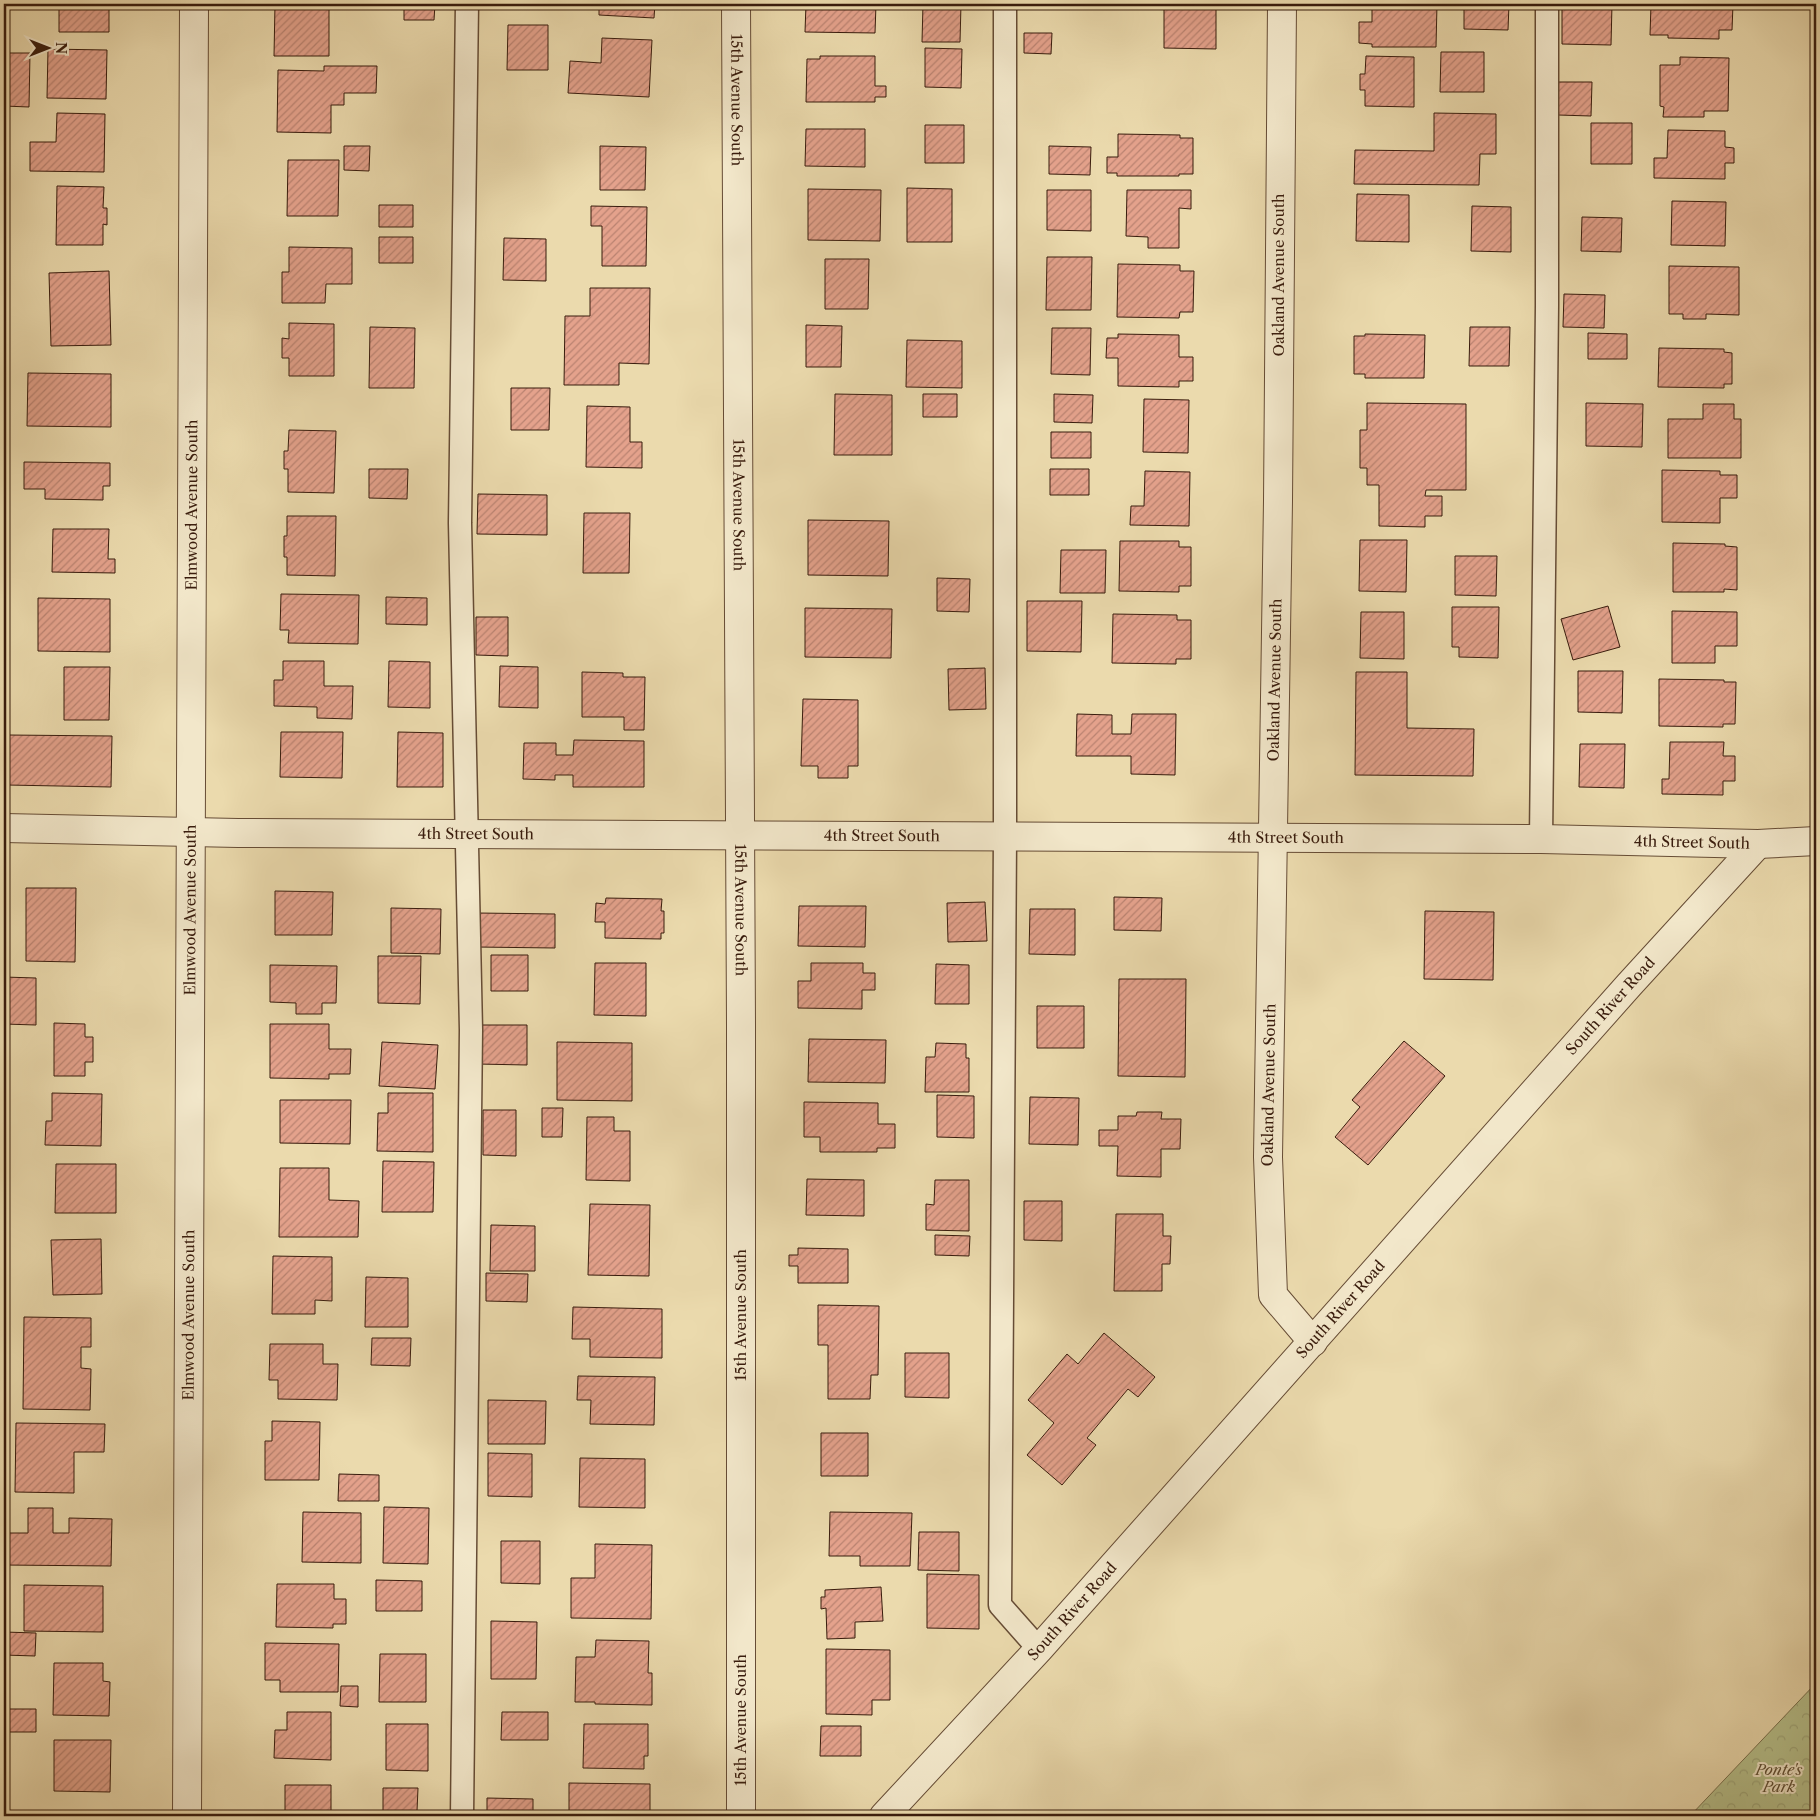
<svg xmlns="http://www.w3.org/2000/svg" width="1820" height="1820" viewBox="0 0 1820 1820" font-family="'Libre Caslon Text',serif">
  <defs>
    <pattern id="park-crowns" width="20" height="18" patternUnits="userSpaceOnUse" patternTransform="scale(1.25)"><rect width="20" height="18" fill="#b6c08b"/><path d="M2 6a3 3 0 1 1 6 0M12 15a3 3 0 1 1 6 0" fill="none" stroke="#9da477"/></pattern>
    <pattern id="building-hatch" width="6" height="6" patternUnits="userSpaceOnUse" patternTransform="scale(1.25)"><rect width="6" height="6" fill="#e4a28c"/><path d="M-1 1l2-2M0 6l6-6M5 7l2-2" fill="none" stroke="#ba8371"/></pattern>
  </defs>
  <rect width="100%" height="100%" fill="#ebdaad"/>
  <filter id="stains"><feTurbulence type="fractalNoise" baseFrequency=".004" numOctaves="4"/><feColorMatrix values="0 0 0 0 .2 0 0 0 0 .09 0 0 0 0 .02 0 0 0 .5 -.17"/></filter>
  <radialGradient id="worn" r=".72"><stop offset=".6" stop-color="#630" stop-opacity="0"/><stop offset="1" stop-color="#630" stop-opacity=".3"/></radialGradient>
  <path fill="url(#park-crowns)" stroke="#786e4c" d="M1816 1683V1816H1690Z"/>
  <path fill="url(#building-hatch)" stroke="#391c0d" d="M59 4H109V32H59Z
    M275 4H329V56H274Z
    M360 4H435L434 20H404V7L360 6Z
    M503 4H549L548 9 503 6Z
    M599 4H655L654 18 599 15Z
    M806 4H876L875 33 805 32Z
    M923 4H961L960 42H922Z
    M1164 4H1216V49L1164 48Z
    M1372 4H1437L1436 47H1372V44L1359 43V22H1372Z
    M1464 4H1509L1508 30 1464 29Z
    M1562 4H1612L1611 45 1562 44Z
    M1669 4H1733L1732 30H1719V39L1668 38V35H1650L1651 5Z
    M508 25H548V70H507Z
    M1024 33H1052L1051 54 1024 53Z
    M602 38 652 40 649 97 568 93 570 61 601 63Z
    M925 48 962 49 961 88 925 87Z
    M48 49 107 50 106 99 47 98Z
    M1441 52H1484V92H1440Z
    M4 53H30L29 107 4 106Z
    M820 56H875V86H886V97H875V102H806L807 59H820Z
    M1366 56 1414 57V107L1365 106V90H1360V74H1365Z
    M1680 57 1729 58 1728 111H1704V117H1663L1664 107 1660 106V65H1680Z
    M324 66H377L376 93H344V105H331V133L277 132 278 70 324 71Z
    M1558 82H1592L1591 116 1558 115Z
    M57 113 105 114 104 172 30 171V142H56Z
    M1434 113 1496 114V154H1480L1479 185 1354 184 1355 150 1434 151Z
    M1591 123H1632V164H1591Z
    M925 125H964V163H925Z
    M806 129H865V167L805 166Z
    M1668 130 1725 131V147L1734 148V163H1725V179L1654 178V158H1667Z
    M1118 134 1180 135V138H1193V174H1179V176H1117V173H1107V157H1118Z
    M344 146H370L369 171 344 170Z
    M600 146 646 147 645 190H600Z
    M1049 146 1091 147 1090 175 1049 174Z
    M288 160H339L338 216H287Z
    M57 186 104 187 103 208H107V225L103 224V245H56Z
    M907 188 952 189V242H907Z
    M808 189 881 190 880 241 808 240Z
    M1047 190H1091V231L1047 230Z
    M1127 190H1191V209L1179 208V248H1148V237L1126 236Z
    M1357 194 1409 195V242L1356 241Z
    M1672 201 1726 202 1725 246 1671 245Z
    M379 205H413V227H379Z
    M591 206 647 207 646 266H602V226H591Z
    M1472 206 1511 207V252L1471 251Z
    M1582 217 1622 218 1621 252 1581 251Z
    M379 237H413V263H379Z
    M504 238 546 239V281L503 280Z
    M289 247 352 248V284H326L325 303H282V272H289Z
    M1047 257H1092L1091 310H1046Z
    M825 259H869L868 309H825Z
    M1118 264 1180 265V271H1194L1193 312H1180L1179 318 1117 317Z
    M1669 266 1739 267V315L1706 314V319H1683V314H1669Z
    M109 271 111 345 51 346 49 273Z
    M590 288H650L649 364 619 363V385H564L565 316H590Z
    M1564 294 1605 295 1604 328 1563 327Z
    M289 323 334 324V376H289V358H282V338L289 339Z
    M806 325 842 326 841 367H806Z
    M370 327 415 328 414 388H369Z
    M1470 327H1510L1509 366H1469Z
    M1052 328H1091L1090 375 1051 374Z
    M1588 333 1627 334V359H1588Z
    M1118 334 1179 335V357H1193V381H1179V387L1118 386V358H1106L1107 338H1118Z
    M1365 334 1425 335 1424 378H1365V374H1354V336H1365Z
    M907 340 962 341V388L906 387Z
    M1659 348 1724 349V352L1732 353V384H1724V388L1658 387Z
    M28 373 111 374V427L27 426Z
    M511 388H550L549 430H511Z
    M835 394 892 395V455H834Z
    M923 394H957V417H923Z
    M1054 394 1093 395 1092 423 1054 422Z
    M1144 399 1189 400 1188 453 1143 452Z
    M1367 403 1466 404V490H1426L1425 496H1442V516H1425V527L1379 526V485H1367V468H1360V430H1367Z
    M1586 403 1643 404 1642 447 1586 446Z
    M1703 404H1734V419H1741V458H1668V419H1703Z
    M587 406 630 407V442H642V468L586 467Z
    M289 430 336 431 334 493 288 492V469H284V451H288Z
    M1051 432H1091V458H1051Z
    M24 462 110 463V486H103V500L45 499V489H24Z
    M369 469H408L407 499 369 498Z
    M1050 469H1089V495H1050Z
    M1662 470 1720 471V475H1737V498H1720V523L1662 522Z
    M1145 471 1190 472 1189 526 1130 525 1131 506H1144Z
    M4 476H7L6 508H4Z
    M478 494 547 495V535L477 534Z
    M584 513H630L629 573H583Z
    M287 516H336L335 576 287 575V557H284V536H287Z
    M808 520 889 521 888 576 808 575Z
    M53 529H109L108 559H115V573L52 572Z
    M1360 540H1407L1406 592 1359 591Z
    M1120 541H1179V547H1191V586H1179V592L1119 591Z
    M1673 543 1725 544V546L1737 547V590L1724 589V592H1673Z
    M1061 550H1106L1105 593H1060Z
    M1455 556H1497L1496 596 1455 595Z
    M937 578 970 579 969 612 937 611Z
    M281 594 359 595 358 644 288 643 289 630H280Z
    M386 597 427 598V625L386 624Z
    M38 598 110 599V652L38 651Z
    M1027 601H1082L1081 652 1027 651Z
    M1608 606 1620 647 1573 660 1561 619Z
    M1452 607H1499L1498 658 1459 657V647H1452Z
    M805 608 892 609 891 658 805 657Z
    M1672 611 1737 612V646H1715V663H1672Z
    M1361 612H1404V659L1360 658Z
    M1113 614 1177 615V620H1191V659H1176V664L1112 663Z
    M476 617H508V656L476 655Z
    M283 661H324V686H353L352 719 317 718V707L274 706V680H283Z
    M389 661 430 662V708L388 707Z
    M500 666 538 667V708L499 707Z
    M64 667H110L109 720H64Z
    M985 668 986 709 949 710 948 669Z
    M1578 671H1623L1622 713 1578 712Z
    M582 672 623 673V677H645L644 730H624V717H582Z
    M1356 672H1407V728L1474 729 1473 776 1355 775Z
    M1659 679 1724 680V682H1736L1735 724H1723V727L1659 726Z
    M803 699 858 700V766H848V778H818V766H801Z
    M1077 714 1112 715V734H1131L1132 714H1176L1175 775 1131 774V756H1076Z
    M281 732H343L342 778 280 777Z
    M398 732 443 733V787H397Z
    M8 735 112 736 111 787 7 785Z
    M574 740 644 741V787H573V775H555V780L523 779 524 743H556V755H573Z
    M1670 742H1724L1723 756H1735V781H1723V795L1662 794V779H1669Z
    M1580 744H1625L1624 788 1579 787Z
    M26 888H76L75 962 26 961Z
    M275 891 333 892 332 935H275Z
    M1114 897 1162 898 1161 931 1114 930Z
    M606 898 662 899 661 911H664V933H661V939L605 938V922H595L596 903 605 904Z
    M985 902 987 941 948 942 947 903Z
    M799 906H866L865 947 798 946Z
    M391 908 441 909 440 954 391 953Z
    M1030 909H1075V955L1029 954Z
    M1425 911 1494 912 1493 980 1424 979Z
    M477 913 555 914V948L476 947Z
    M491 955H528V991H491Z
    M378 956H421L420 1004 378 1003Z
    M595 963H646V1016L594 1015Z
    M811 963H863V973H875V990H862V1009L798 1008V981H811Z
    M936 964 969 965V1004H935Z
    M270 965 337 966 336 1003H322V1014H296V1003L270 1002Z
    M4 977 36 978V1025L4 1024Z
    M1119 979H1186L1185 1077 1118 1076Z
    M1037 1006H1084V1048H1037Z
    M54 1023 85 1024V1037H93V1062H85V1076H54Z
    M270 1024H329V1049H351L350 1074H329V1079L270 1078Z
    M478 1025H527V1065L477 1064Z
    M809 1039 886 1040 885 1083 808 1082Z
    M1404 1041 1445 1076 1368 1165 1335 1137 1360 1107 1352 1100Z
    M382 1042 438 1045 435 1089 379 1086Z
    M557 1042 632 1043V1101L557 1100Z
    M936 1043 966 1044V1058H969V1092H925L926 1057H935Z
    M52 1093 102 1094 101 1146 45 1145 46 1121H52Z
    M388 1093H433V1152L377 1151 378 1113H388Z
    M937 1095 974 1096V1138L937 1137Z
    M1030 1097 1079 1098 1078 1145 1029 1144Z
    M280 1100H351L350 1144 280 1143Z
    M804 1102 878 1103V1124H895V1148H877V1152H820V1137H804Z
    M542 1108H563L562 1137H542Z
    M483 1110H516V1156L483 1155Z
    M1137 1112H1162L1161 1119H1181L1180 1149H1161V1177L1117 1176 1118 1146H1099V1130H1118V1116H1136Z
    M587 1117H614V1131H630V1181L586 1180Z
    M383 1161 434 1162 433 1212H382Z
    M56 1164H116V1213H55Z
    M280 1168H329V1200L359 1201 358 1237H279Z
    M807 1179 864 1180V1216L806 1215Z
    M935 1180H969V1231L926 1230V1204L934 1205Z
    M1024 1201H1062V1241L1024 1240Z
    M590 1204 650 1205 649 1276 588 1275Z
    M1116 1214H1163V1236H1171L1170 1264H1162V1291H1114Z
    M491 1225 535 1226V1271H490Z
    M935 1235 970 1236 969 1256 935 1255Z
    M101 1239 102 1294 53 1295 51 1240Z
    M798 1248 848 1249V1283H798V1266H789V1255H798Z
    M273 1256 332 1257V1301L315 1300V1314H272Z
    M486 1273 528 1274 527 1302 486 1301Z
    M366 1277 408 1278V1327H365Z
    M818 1305 879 1306 878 1375H871L870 1399H828V1345H818Z
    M573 1307 662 1309V1358L590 1357V1339H572Z
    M24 1317 91 1318V1347H81V1368L91 1369 90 1410 23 1409Z
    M1104 1333 1155 1377 1138 1397 1128 1389 1087 1438 1096 1445 1062 1485 1027 1455 1054 1423 1028 1400 1067 1354 1078 1364Z
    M372 1338H411L410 1366 371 1365Z
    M270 1344H323V1364H338L337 1400 278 1399V1380H269Z
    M905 1353H949V1398L905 1397Z
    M578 1376 655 1377 654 1425 590 1424 591 1400H577Z
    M488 1400 546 1401 545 1444H488Z
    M272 1421 320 1422 319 1480H265V1441H272Z
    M16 1423 105 1424 104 1452H74V1493L15 1492Z
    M821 1433H868V1476H821Z
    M488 1453 532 1454V1497L488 1496Z
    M580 1458 645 1459V1508L579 1507Z
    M339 1474 379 1475V1501H338Z
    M384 1507 429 1508 428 1564 383 1563Z
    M28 1508H53V1533H69V1518L112 1519 111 1566 4 1565V1533H28Z
    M303 1512 361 1513V1563L302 1562Z
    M830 1512 912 1513 910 1566H860V1556H829Z
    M919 1532H959V1571L918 1570Z
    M501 1541H540V1584L501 1583Z
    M595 1544 652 1545 651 1619 571 1618V1578H595Z
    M927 1574 979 1575V1629L927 1628Z
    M376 1580 422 1581V1611H376Z
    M277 1584H334V1599H346V1624H333V1628L276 1627Z
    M24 1585 103 1586V1632L24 1631Z
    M881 1587 883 1621 855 1622V1638L827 1639 826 1608 821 1609V1597H825V1590Z
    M491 1621 537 1622 536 1679H491Z
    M4 1632 36 1633 35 1656 4 1655Z
    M596 1640 649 1641 648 1673H652V1705L595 1704V1702H575L576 1657H595Z
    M265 1643 339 1644 338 1692H280V1680H265Z
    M826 1649 890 1650V1700H872V1715L826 1714Z
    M380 1654H426V1702H379Z
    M54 1663H103V1681L110 1682 109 1716 53 1715Z
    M341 1686H358V1707L340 1706Z
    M4 1709H36V1732H4Z
    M287 1712H331V1760L274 1758 275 1730H287Z
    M502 1712H548V1740H501Z
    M386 1724H428V1771L386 1770Z
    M584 1724H648V1756H644V1769L583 1768Z
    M821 1726H861V1756H820Z
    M54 1740H111L110 1792 54 1791Z
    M569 1783 650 1784V1816H569Z
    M285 1785H331V1816H285Z
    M383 1788H418L417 1811H383Z
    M487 1798 533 1799V1816H487Z"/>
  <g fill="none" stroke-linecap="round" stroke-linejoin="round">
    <g stroke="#664c35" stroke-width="25">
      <path id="service" d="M1005 4V836L1000 1605 1039 1649
        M1541 839 1547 306V4
        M462 1816 471 1030 460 523 467 4"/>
    </g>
    <g stroke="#664c35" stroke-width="30">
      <g id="minor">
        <path id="s1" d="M736 4 741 1024V1816"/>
        <path d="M1282 4 1278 501 1268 1157 1273 1295 1313 1342"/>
        <path id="s2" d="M4 828 238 833 1541 839 1758 844 1816 841"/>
        <path id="s3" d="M187 1816 194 4"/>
        <path id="s4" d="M884 1816 1039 1649 1629 985 1758 844"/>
      </g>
    </g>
    <use href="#service" stroke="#f2e7ca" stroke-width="22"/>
    <use href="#minor" stroke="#f2e7ca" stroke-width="28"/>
  </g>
  <g text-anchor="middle" stroke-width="4" stroke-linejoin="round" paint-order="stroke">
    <g font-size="15" fill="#391c0d" stroke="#f2e7ca">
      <text dy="5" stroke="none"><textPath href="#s1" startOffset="96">15th Avenue South</textPath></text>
      <text transform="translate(1279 275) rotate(-90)" y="5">Oakland Avenue South</text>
      <text dy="5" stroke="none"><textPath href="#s3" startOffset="1311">Elmwood Avenue South</textPath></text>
      <text dy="5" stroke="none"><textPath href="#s1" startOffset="501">15th Avenue South</textPath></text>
      <text transform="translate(1275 680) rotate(-89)" y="5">Oakland Avenue South</text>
      <text dy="5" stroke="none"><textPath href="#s2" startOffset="472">4th Street South</textPath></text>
      <text dy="5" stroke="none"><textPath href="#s2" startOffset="878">4th Street South</textPath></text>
      <text dy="5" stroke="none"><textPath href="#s2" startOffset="1282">4th Street South</textPath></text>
      <text dy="5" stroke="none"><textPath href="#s2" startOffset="1688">4th Street South</textPath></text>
      <text dy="5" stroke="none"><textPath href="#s3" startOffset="906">Elmwood Avenue South</textPath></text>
      <text dy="5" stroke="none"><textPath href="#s1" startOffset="906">15th Avenue South</textPath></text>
      <text dy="5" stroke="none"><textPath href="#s4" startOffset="1088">South River Road</textPath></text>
      <text transform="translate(1269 1085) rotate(-89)" y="5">Oakland Avenue South</text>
      <text dy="5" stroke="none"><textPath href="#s4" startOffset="682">South River Road</textPath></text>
      <text dy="5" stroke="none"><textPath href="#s3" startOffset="501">Elmwood Avenue South</textPath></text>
      <text transform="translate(741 1315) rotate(-90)" y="5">15th Avenue South</text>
      <text dy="5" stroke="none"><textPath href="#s4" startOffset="278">South River Road</textPath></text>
      <text transform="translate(741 1720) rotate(-90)" y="5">15th Avenue South</text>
    </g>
    <g font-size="15" font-style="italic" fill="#5e4d33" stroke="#f2e7ca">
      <text x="1779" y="1775">Ponte's<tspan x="1779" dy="17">Park</tspan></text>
    </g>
  </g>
  <rect width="1820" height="1820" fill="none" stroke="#ebdaad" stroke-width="20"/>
  <rect x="5" y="5" width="1810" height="1810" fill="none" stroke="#391c0d" stroke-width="2.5"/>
  <rect x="10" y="10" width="1800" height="1800" fill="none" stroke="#391c0d"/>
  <g transform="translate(48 48) rotate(90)" stroke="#f2e7ca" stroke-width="4" paint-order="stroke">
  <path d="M0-4L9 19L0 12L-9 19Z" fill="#391c0d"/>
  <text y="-8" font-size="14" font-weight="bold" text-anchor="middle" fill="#391c0d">N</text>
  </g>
  <rect width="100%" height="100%" filter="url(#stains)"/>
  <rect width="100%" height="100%" fill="url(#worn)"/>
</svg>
